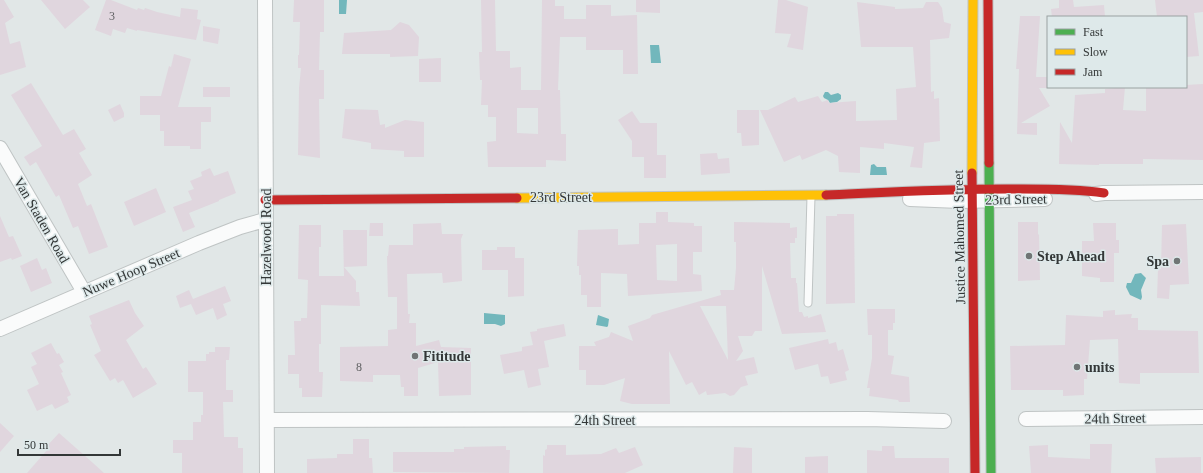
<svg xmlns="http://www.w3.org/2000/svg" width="1203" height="473" viewBox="0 0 1203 473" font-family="Georgia,serif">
  <rect width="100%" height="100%" fill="#e1e7e7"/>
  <path fill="#72b7bc" d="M339 0H347L346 14H339Z
    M650 45H659L661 63H651Z
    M825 92H828L831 95 838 93 841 95V99L837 102 830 103 828 100 824 98 823 96Z
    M874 164 877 167H886L887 175H870L871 165Z
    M1141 273 1146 278 1141 290 1142 297 1141 300 1130 295 1126 287 1127 283H1131L1135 274Z
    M484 313 505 315V324L501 326 495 324H484Z
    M598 315 609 319 608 326 607 327 596 325Z"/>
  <path fill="#e0d6de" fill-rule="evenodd" d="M0 0H4L14 17 5 23 10 44 20 41 26 67 0 75Z
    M41 0H83L90 7 65 29Z
    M106 0H111L137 10 138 8 144 10 145 8 157 12 180 17 181 8 198 10 197 19 201 20 196 40 137 30V31L127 28 125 33 113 29 111 36 95 30Z
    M294 0H324V32H320L319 70H324V99H319L320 158 298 155 299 88 301 68H298V55H299L300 22H293Z
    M481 0H495L496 51H510V68L521 67V90H541L542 0H555V6H564V19H586V5H611V16L637 15 638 74H623V50H586V37H560L558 90H560L561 134H566V161L546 160V167H488L487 142 496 141V117H488V105H481L482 80H480L479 52H482ZM517 108H538V134L517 133Z
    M636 0H660V13L636 12Z
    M778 0H786L808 7 803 50 787 47 791 34 775 33Z
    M1059 0H1073L1074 7 1104 5 1105 17H1052L1051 9 1059 8Z
    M1155 0H1203V12L1194 13 1199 56 1186 57V17H1157Z
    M857 2 895 7V9L923 8 926 2H938L942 8 944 22 951 24 949 38 930 40 931 92 934 91V99L939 98 940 141 924 143 922 168 910 167 914 147 884 143V149L860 147V173L839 172 838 156 826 150 802 160 800 155 784 162 760 110H768L795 97 798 102 818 96 822 102 828 100 829 103 856 101V121L897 120 896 89 916 87 913 47H861Z
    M1020 16H1040L1036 77H1048V88H1039L1050 106 1021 123H1037V135L1017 134 1019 69H1016Z
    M400 22 409 25 419 37 418 56 390 57V54H342L344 33 391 30Z
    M203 26 220 29 218 44 203 41Z
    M174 54 191 59 178 107H211V122H201V149H190V146H164V131H160V115H140V96H161L169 66 171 67Z
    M441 58V82H419V59Z
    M31 83 63 135 74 129 86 149 79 153 92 175 78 184 87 206 91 204 108 247 89 254 78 226 73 228 59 195 56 197 36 162 30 166 24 157 42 146 11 95Z
    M1203 84V160L1143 159V164H1099V165L1059 164 1060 122 1072 143 1075 95 1105 93V89L1125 87 1123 110 1146 111V87H1186V85Z
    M203 87H230V97H203Z
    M120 104 124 113V117L114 122 108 110Z
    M345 109 378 110 380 125 385 124V128L405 120 424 122V157H404V151L371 149V143L342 138Z
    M737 110H759V145L742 146 741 133H737Z
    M632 111 640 123H657V155H666V178H644V157H632V141L618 120Z
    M717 153 718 159 729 158 730 173 701 175 700 154Z
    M210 168 214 176 228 171 236 193 219 200V201L189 213 195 227 183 232 173 207 192 200 188 191 194 189 190 181 202 176 201 172Z
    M156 188 166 212 134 226 124 202Z
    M656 212H668V222L694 223V226H702V252H693V274L701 275 702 291 628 296 627 274 601 273V307H587V295H581V275H579V266H577L578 230 618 229V245L639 244V223H656ZM677 244V281L657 280 656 245Z
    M837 214H854L855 303 826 304V216H837Z
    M0 216 9 237 13 236 22 256 12 260 11 258 0 262Z
    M734 222 790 223V228L797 227V238H795V243H790L791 278H796V283H797L799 312H802L804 317 808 316V318L821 314 826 332 782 334 762 266V331H755L752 336H738L743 351 736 361 754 357 758 373 745 376 748 385 741 387 734 395 730 396 725 393 707 395 706 391 699 395 692 382 686 385 669 351 670 404H632L620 401 625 378 604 385H586V370H579V346H596L594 342 609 337 611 332 633 341 628 326 650 318 652 315 721 295 720 290H734L736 268V242H734ZM700 306H726L728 360Z
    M1018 222H1038V235L1039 234 1040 280 1018 281Z
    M370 223H383V236H369Z
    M441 223 442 234H463L461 239 462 281 443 283 442 273 407 274 408 314H410L409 323H416V346L439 340 441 347 471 348V395L439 396 438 362 418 368V396H404V387H401L400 375H373V382L340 381V347L388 346V330L397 329V297H388L387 256H388L389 245H413V224Z
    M1093 223H1116V240H1119V253H1114V282H1100V278L1082 276V241H1094Z
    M1186 224 1189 284 1170 285 1169 299 1157 298 1158 269H1161L1162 225Z
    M299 225H321V247H319V276H344L343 230H367V266L344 267 356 281V292H359L360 306 321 305V344H319V372H323L322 397H302V388H299V374H288V355H295L294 321H301V318H307L308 280 298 279Z
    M497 247H515V258H524V296L508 297V270H482V250H497Z
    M37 258 42 270 46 268 52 283 31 292 20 266Z
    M225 286 231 301 223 304 227 315 217 320 213 308 196 315 191 304 180 308 176 296 189 290 193 299Z
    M129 300 135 313 144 326 126 340 143 369 146 367 157 384 133 398 123 380 118 383 115 378 110 381 94 355 101 351 90 325 92 324 89 316Z
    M867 309H895V323H893V330H888V355L894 356 891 374 909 377 910 402H899L898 400 869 396 870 388H867L872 358V335H868Z
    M1115 310V315L1132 314 1131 318H1138V330L1198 331 1199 373H1140V384L1119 383 1118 339 1090 340 1087 379H1084V395L1063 396V390H1011L1010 346 1065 345 1066 315 1103 317V311Z
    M564 324 566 336 544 341 549 367 538 369 541 385 528 388 524 370 504 374 500 355 522 351V347L533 345 530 332 537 331V329Z
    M828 339 829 344 836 342 838 351 843 349 849 370 845 372 847 380 830 384 828 376 821 377 818 364 795 370 789 348Z
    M51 343 57 354 59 353 64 362 59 365 63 372 61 373 71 395 67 397 69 402 55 409 52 404 37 411 27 390 39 384 31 367 37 364 31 353Z
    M215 347H230L229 360H226V390H233V402H223L224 437H238V448H243V473H182V453H173V440H193V422H201V415H203V392H188V361H206V354H209V352H215Z
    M0 423 14 436 0 452Z
    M59 433 93 463 104 473H27L48 449 46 447Z
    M353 439H369V458H372L373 473H307V459L337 458V454H353Z
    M1090 444H1112L1111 473H1031L1029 446 1048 445V457L1090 459Z
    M547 445H566V455L601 454 616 448 619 453 635 447 643 465 625 473H543V455L545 456V450L547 449Z
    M506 446V450H510L509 473 393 472V452H454V449H464V447Z
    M882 446H894L895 458H949V473H867V450L882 451Z
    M734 447 752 448V473H733Z
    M828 456V473H805V457Z
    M1201 457V473H1156L1155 458Z"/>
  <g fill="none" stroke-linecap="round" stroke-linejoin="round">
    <g stroke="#bfc4c4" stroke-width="9">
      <path id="lane" d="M808 303 811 196"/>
    </g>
    <g stroke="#bfc4c4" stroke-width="16">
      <path id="street" d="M265 0 267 473
        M0 148 84 292
        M1096 194 1104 193 1203 192
        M910 199 960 201 1045 199
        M0 329 199 243 240 227 265 220
        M1026 419 1203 417
        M267 420 867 419 944 421"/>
    </g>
    <g stroke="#bfc4c4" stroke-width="11">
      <path id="fast" d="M989 163 991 473"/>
    </g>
    <g stroke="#bfc4c4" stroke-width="11">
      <path id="slow" d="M972 173 973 0
        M517 198 826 195"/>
    </g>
    <g stroke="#bfc4c4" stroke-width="11">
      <path id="jam" d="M988 0 989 163
        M972 173 975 473
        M826 195C891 192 956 188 1022 189 1049 189 1077 189 1104 193
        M265 200 517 198"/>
    </g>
    <use href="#lane" stroke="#fafbfb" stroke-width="7"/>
    <use href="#street" stroke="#fafbfb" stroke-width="14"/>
    <use href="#fast" stroke="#4caf50" stroke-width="9"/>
    <use href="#slow" stroke="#ffc107" stroke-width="9"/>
    <use href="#jam" stroke="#c62828" stroke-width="9"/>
  </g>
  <g fill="#707575" stroke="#dee9ea" stroke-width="1.5">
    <circle cx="1029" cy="256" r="4"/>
    <circle cx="1177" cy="261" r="4"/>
    <circle cx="415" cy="356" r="4"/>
    <circle cx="1077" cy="367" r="4"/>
  </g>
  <g text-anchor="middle" stroke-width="3" stroke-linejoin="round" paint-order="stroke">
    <g font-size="12" fill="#5e5f61">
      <text x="112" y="20">3</text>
      <text x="359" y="371">8</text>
    </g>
    <g font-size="14" fill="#333737" stroke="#dee9ea">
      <text x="561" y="202">23rd Street</text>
      <text transform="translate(1016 199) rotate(-1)" y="5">23rd Street</text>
      <text transform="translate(42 220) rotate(60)" y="5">Van Staden Road</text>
      <text transform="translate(266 237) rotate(-90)" y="5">Hazelwood Road</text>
      <text transform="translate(959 237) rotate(-91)" y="5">Justice Mahomed Street</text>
      <text transform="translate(131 272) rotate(-23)" y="5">Nuwe Hoop Street</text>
      <text transform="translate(1115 418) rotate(-1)" y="5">24th Street</text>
      <text x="605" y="425">24th Street</text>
    </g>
    <g font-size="14" font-weight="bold" fill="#333737" stroke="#dee9ea" text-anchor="start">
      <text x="1037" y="261">Step Ahead</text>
      <text x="1169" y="266" text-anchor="end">Spa</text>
      <text x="423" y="361">Fititude</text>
      <text x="1085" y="372">units</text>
    </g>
  </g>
  <rect x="1047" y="16" width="140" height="72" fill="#dee9ea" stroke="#9aa2a2"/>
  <rect x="1055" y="29" width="20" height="6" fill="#4caf50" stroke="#9aa2a2"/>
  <text x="1083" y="36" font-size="12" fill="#333737">Fast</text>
  <rect x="1055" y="49" width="20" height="6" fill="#ffc107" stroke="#9aa2a2"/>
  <text x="1083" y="56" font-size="12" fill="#333737">Slow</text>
  <rect x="1055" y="69" width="20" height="6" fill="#c62828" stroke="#9aa2a2"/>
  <text x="1083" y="76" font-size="12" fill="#333737">Jam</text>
  <path d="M18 449v6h102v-6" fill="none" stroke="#333737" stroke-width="2"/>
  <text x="24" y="449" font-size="12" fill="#333737" stroke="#dee9ea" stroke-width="3" paint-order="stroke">50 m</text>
</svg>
